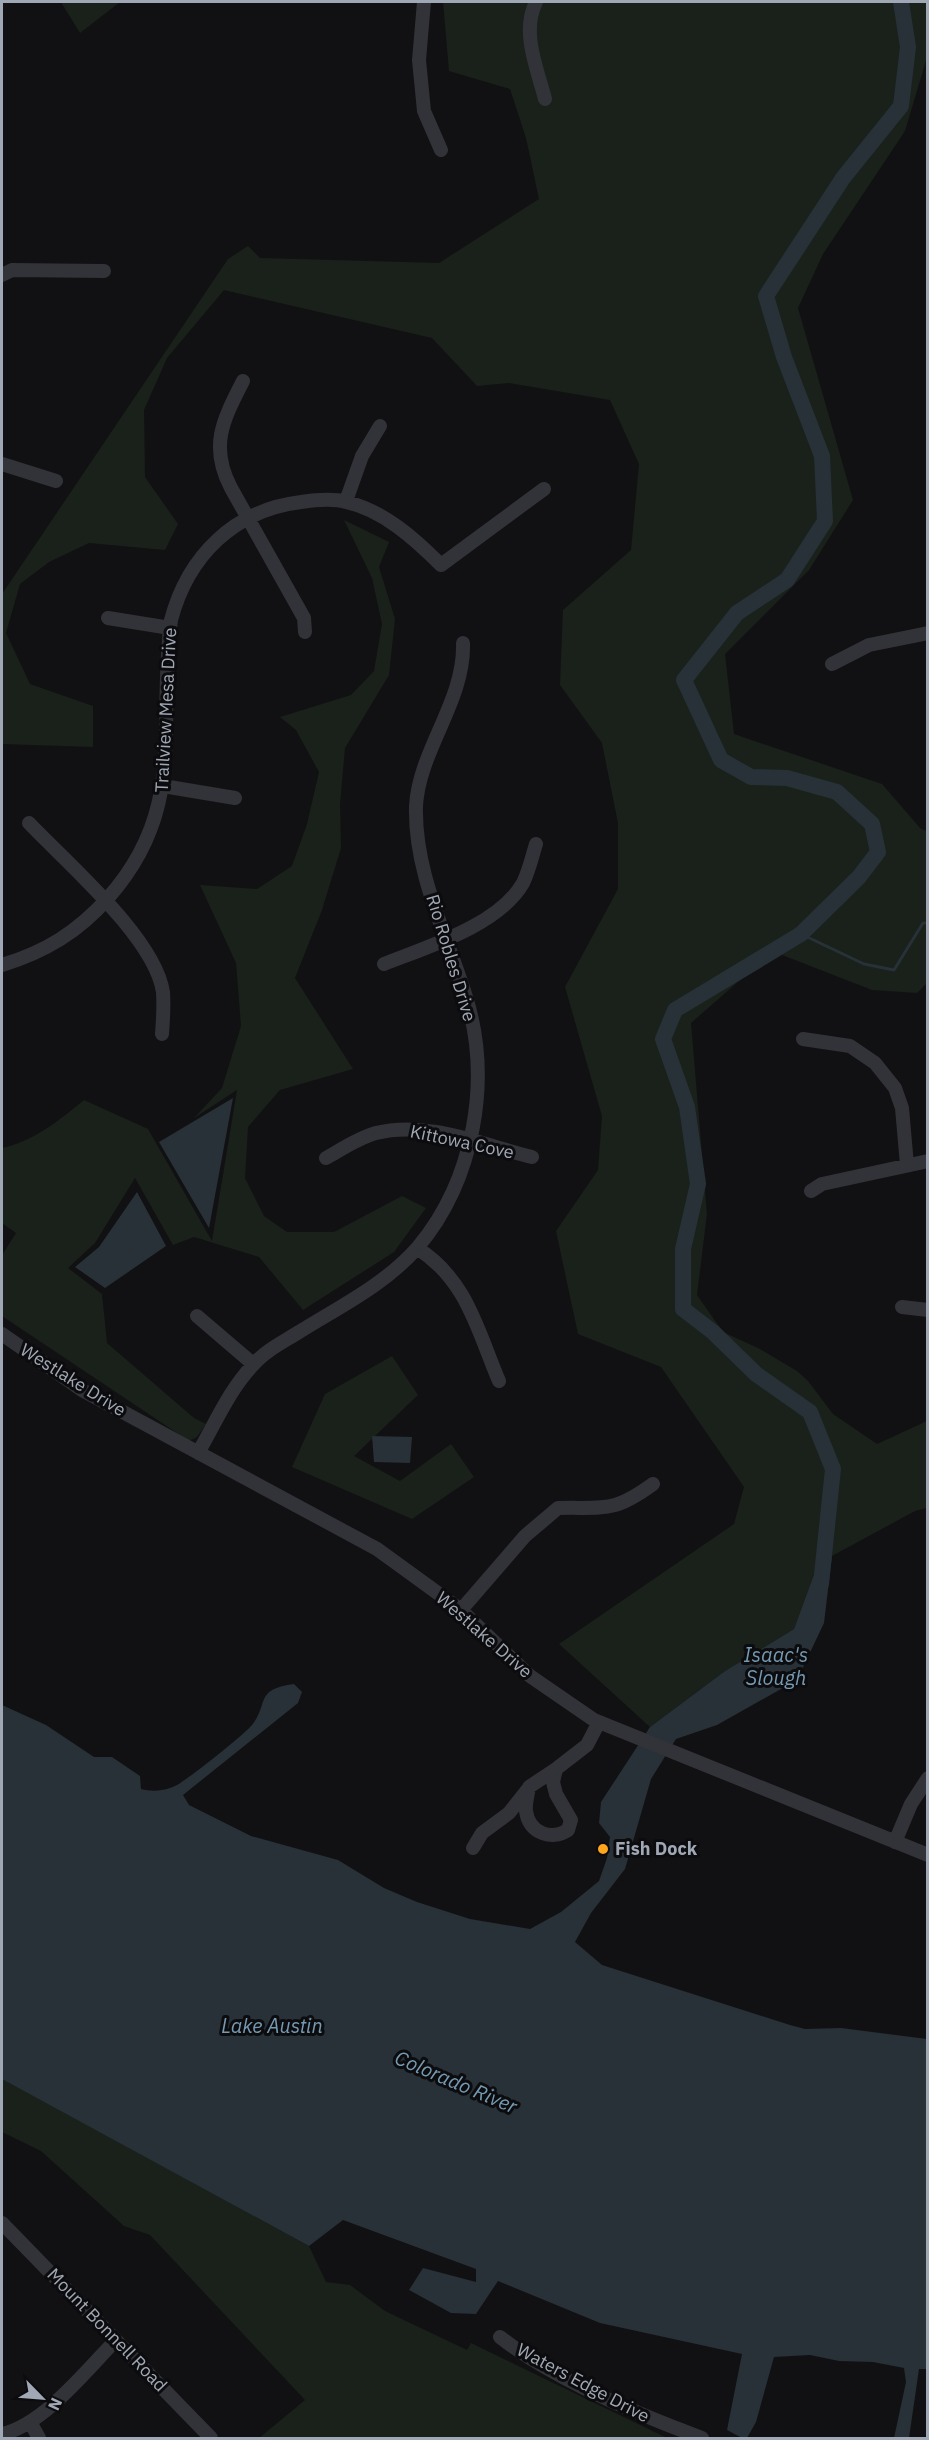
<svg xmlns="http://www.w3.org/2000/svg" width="929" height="2440" viewBox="0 0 929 2440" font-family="'IBM Plex Sans',sans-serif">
  <rect width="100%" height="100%" fill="#111113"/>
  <path fill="#19211a" d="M61 2H120L80 33Z
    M443 2H927V57L905 131 823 254 798 308 853 500 809 570 725 654 734 734 882 784 921 829 927 831V983L917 993 872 990 782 955 739 981 691 1023 707 1214 697 1295 723 1332 758 1348 797 1371 808 1381 833 1414 877 1444 927 1421V1508L915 1511 832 1556 813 1577 794 1629 725 1671 650 1727 559 1644 734 1524 744 1487 661 1367 578 1334 556 1231 598 1170 602 1116 565 987 618 889V823L602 743 560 685 563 610 631 550 639 464 610 400 509 383 477 386 432 338 224 290 167 358 144 410 145 477 178 524 165 550 89 543 49 562 20 584 6 633 30 684 93 706V747L2 744V594L228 259 248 246 260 258 439 263 539 199 526 138 510 89 449 71Z
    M344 520 389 542 379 567 395 619 389 675 345 748 340 804 341 848 322 910 295 978 353 1069 280 1090 248 1127 245 1178 264 1216 287 1232H334L402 1196 426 1208 394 1252 303 1310 259 1257 194 1237 173 1245 135 1178 95 1243 68 1268 102 1294 107 1343 194 1418 206 1424 197 1437 189 1441 2 1316V1255L16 1233 2 1223V1148C32 1142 60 1120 84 1100L148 1129 212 1241 237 1090 194 1118 222 1088 241 1026 236 963 200 885 257 889 292 866 307 824 319 772 296 730 280 717 351 695 374 671 382 624 372 578Z
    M392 1356 418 1395 354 1456 400 1481 451 1444 474 1477 412 1519 292 1467 325 1394Z
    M2 2078 309 2246 326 2282 350 2285 385 2311 467 2350 471 2343 667 2438H259L305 2400 150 2235 124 2226 41 2151 2 2132Z"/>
  <path fill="#273137" d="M233 1098 209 1228 159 1142Z
    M137 1192 166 1246 105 1288 75 1267 99 1247Z
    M372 1436 412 1437 410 1463 374 1462Z
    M832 1556 824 1623 797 1680 717 1725 676 1739 651 1779 625 1869 591 1913 575 1942 602 1965 790 2025 805 2029 841 2028 927 2039 928 2369H919L909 2438H894L906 2382 904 2368 873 2362 839 2361 810 2355 774 2357 756 2422 747 2438H742L727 2430 742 2354 600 2323 498 2281 476 2314 451 2313 409 2290 423 2268 476 2282V2269L343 2220 309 2246 2 2079V1705L46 1725 94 1757H112L140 1776 141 1789C153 1792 166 1791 177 1785 188 1779 244 1735 252 1725 269 1704 254 1689 294 1684L302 1692 298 1703 183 1795 189 1805 251 1836 338 1860 384 1888 417 1902 470 1919 530 1929 561 1912 599 1881 607 1858 610 1837 599 1823 601 1802 650 1727 725 1671 794 1629 813 1577Z"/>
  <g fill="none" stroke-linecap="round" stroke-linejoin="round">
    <path stroke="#273137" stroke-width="3" d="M801 934 864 964 894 970 923 923H928"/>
    <path stroke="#273137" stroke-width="16" d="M821 1584 833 1469 810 1412 756 1374 713 1332 683 1309V1249L698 1184 687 1107 663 1039 675 1010 801 934 859 877 878 852 872 824 837 792 787 778 751 777 721 760 684 680 737 613 787 580 825 521 822 456 784 357 766 296 843 178 901 106 908 47 901 2"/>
    <path stroke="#323338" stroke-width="14" d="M424 2 419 60 424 111 441 150
      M536 2C521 32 537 68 545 99
      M2 275 12 270 104 271
      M243 381C223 420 209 446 231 488L304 618 305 632
      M2 464 56 481
      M346 501 362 456 380 426
      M108 618 170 628
      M832 664 869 645 928 633
      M163 786 235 798
      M29 823C67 863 155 938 163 992 164 1006 163 1021 162 1034
      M384 964C427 947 499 925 523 883 529 871 532 857 536 844
      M2 965C45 952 78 932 108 898 188 808 157 728 171 620 188 556 234 510 301 502 315 500 332 498 346 502 383 510 415 539 441 565L544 489
      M803 1039 850 1046 875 1063 895 1088 902 1108 907 1165
      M326 1158C342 1149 358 1138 376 1133 426 1120 483 1145 532 1157
      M811 1191 822 1184 928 1161
      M417 1248C467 1280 477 1329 499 1381
      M902 1307 928 1310
      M197 1316 253 1364
      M2 1334 82 1390 377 1549 461 1610 530 1676 594 1720 928 1855
      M198 1453C215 1424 229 1390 253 1365 265 1351 283 1342 299 1332 339 1307 386 1284 418 1247 474 1180 492 1080 466 997 447 935 414 872 416 806 419 750 465 701 463 643
      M461 1610 525 1536 558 1508C606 1507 613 1513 653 1484
      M556 1769 529 1787C528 1794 525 1804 526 1811 529 1833 551 1841 568 1830L571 1820 556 1794 553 1782 556 1769 587 1745 599 1722
      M895 1842 911 1804 928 1778
      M473 1848 482 1833 509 1813 528 1789
      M2 2223 211 2438
      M500 2337C554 2380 637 2414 702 2438
      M30 2422 39 2438
      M2 2434C43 2425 86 2371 115 2341"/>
  </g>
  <circle fill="#ffa61d" stroke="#0c0c0e" stroke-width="2" cx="603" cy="1849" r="6"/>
  <g text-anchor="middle" stroke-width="6" stroke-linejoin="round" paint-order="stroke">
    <g font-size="18" fill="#a1a8b5" stroke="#0c0c0e">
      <text transform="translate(166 710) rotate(-87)" y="6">Trailview Mesa Drive</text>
      <text transform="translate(451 958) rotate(73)" y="6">Rio Robles Drive</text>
      <text transform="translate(462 1142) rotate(12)" y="6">Kittowa Cove</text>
      <text transform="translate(73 1380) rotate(32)" y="6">Westlake Drive</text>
      <text transform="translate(484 1635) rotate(41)" y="6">Westlake Drive</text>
      <text transform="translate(107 2330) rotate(46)" y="6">Mount Bonnell Road</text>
      <text transform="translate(583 2383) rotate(28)" y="6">Waters Edge Drive</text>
    </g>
    <g font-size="18" font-weight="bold" fill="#a1a8b5" stroke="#0c0c0e" text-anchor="start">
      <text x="615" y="1855">Fish Dock</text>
    </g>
    <g font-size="20" font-style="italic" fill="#759ab3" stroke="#0c0c0e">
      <text x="776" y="1662">Isaac's<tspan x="776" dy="23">Slough</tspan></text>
      <text x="272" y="2033">Lake Austin</text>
      <text transform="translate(456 2082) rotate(23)" y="7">Colorado River</text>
    </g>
  </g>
  <rect width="929" height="2440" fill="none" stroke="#a1a8b5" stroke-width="6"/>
  <g transform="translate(42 2398) rotate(115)" stroke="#0c0c0e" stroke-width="4.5" paint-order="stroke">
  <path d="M0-4.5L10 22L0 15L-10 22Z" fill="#a1a8b5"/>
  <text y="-9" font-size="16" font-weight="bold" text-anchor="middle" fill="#a1a8b5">N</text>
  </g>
</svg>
